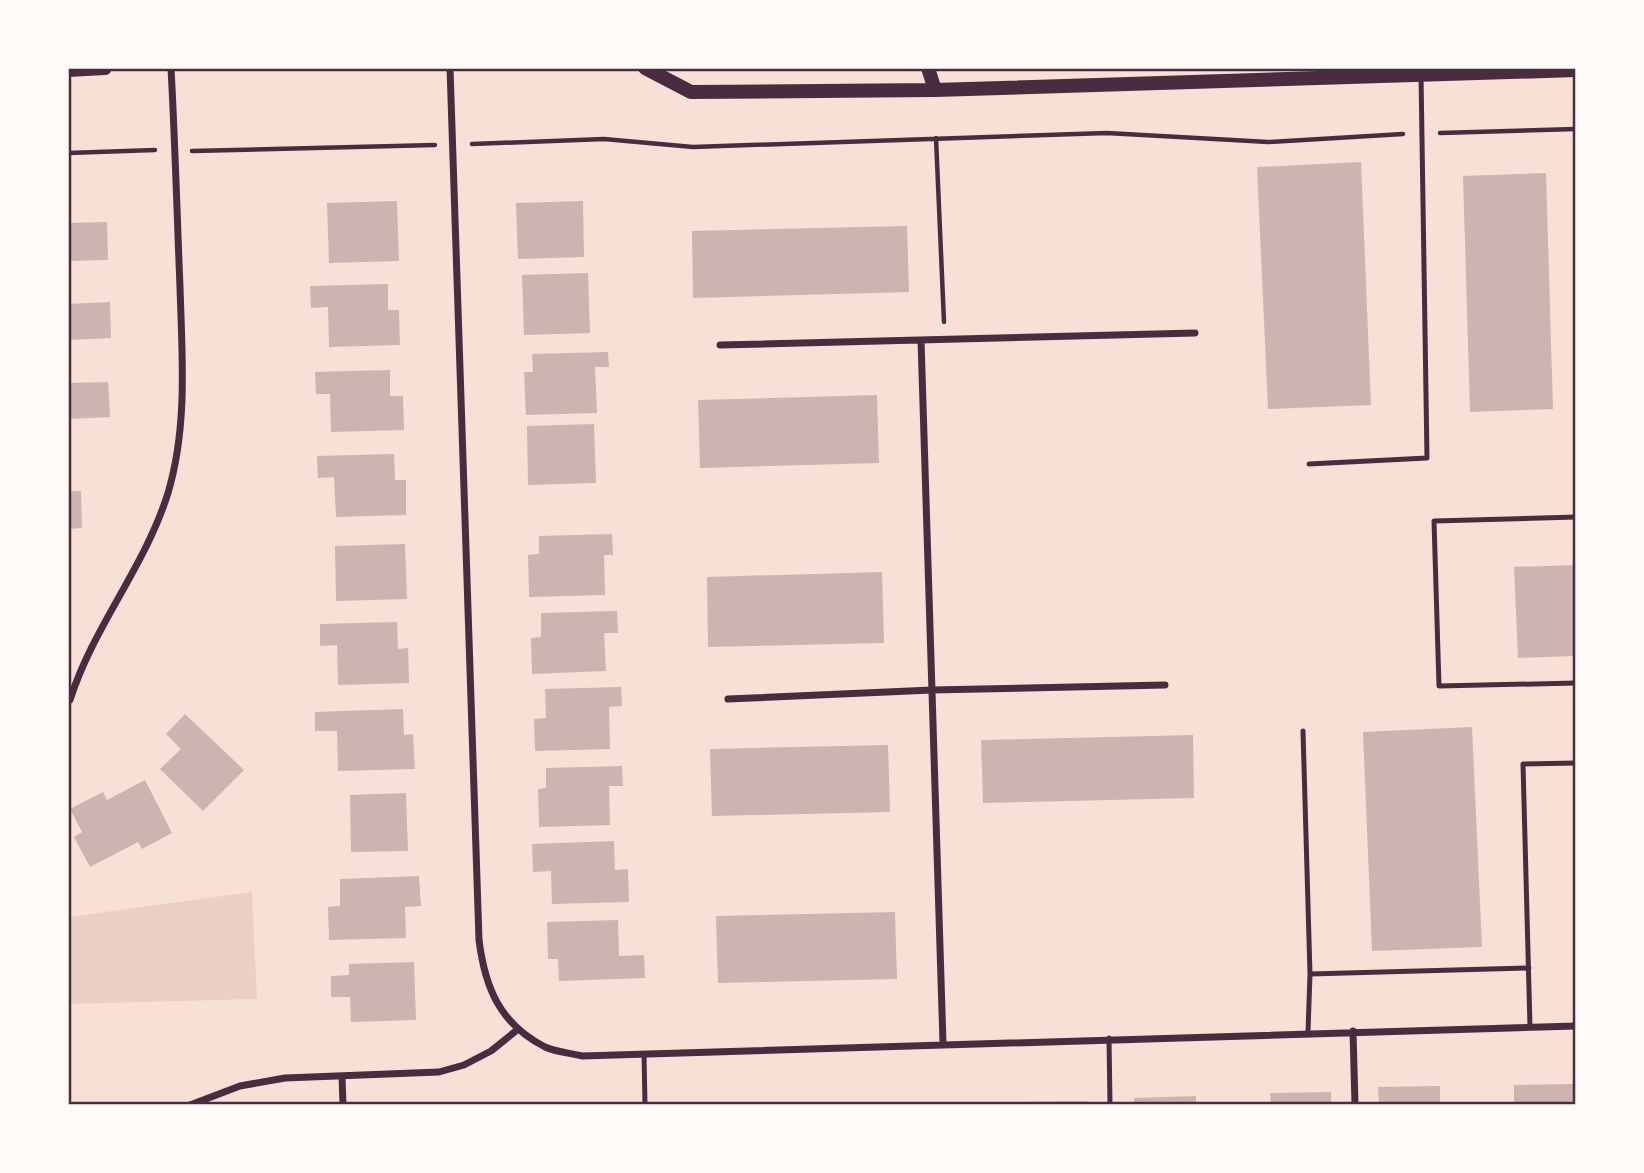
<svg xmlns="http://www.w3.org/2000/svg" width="1644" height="1173" viewBox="0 0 1644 1173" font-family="'Exo 2',sans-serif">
  <rect width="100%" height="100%" fill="#f7e1d7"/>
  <path fill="#ebcfc5" d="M252 892 257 999 68 1004V917Z"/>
  <path fill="#ccb4b1" d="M1361 162 1371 405 1268 409 1257 167Z
    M1546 173 1553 409 1470 412 1463 176Z
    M397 201 399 261 329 263 327 203Z
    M583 201 584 257 518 259 516 203Z
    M107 222 108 260 68 261V223Z
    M907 226 909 292 693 298 692 231Z
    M588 273 590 333 524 335 522 275Z
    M388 284V310H399L400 345 329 347 328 307 311 308 310 286Z
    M110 302 111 338 68 340V304Z
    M608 352 609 367H595L597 413 526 415 524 372H533L532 354Z
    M390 370V396H403L404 430 331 432 330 394H316L315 372Z
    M108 382 110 417 68 419V383Z
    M877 395 879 463 700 468 698 400Z
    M594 424 596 483 528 485 527 426Z
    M394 454 395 480H406V515L336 517 334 477 318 478 317 456Z
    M68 491H81L82 528 68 529Z
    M612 534 613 555H604L605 595 529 597 528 555 539 554V536Z
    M405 544 407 599 336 601 335 546Z
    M1576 565V656L1518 658 1514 567Z
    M882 572 884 643 708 647 707 577Z
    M617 611 618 633H604L606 671 532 674 531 638 541 637V613Z
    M397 622 398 649 408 648 409 683 338 685 337 645 320 646V624Z
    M621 687 622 706 609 707 610 749 535 751 534 719 546 718 545 689Z
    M403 709 404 735 413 734 415 769 338 771 337 731H315V712Z
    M185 714 244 770 203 811 160 769 181 749 166 734Z
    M1472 727 1482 947 1372 951 1363 732Z
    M1193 735 1194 798 983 803 981 740Z
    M888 745 890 812 712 816 710 749Z
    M622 766 623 786H609L610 825 539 827 538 789 546 788V768Z
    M145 780 172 833 142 849 138 842 90 867 74 837 82 832 70 809 103 792 107 800Z
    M406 793 408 851 351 852 350 795Z
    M614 841 615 870 628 869 629 902 552 904 551 871 533 872 532 844Z
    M419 876 421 906 405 907 406 938 329 940 328 907 340 906V879Z
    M895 912 897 979 718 983 716 916Z
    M618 920 619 956 644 955 645 978 559 981 558 959H548L547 922Z
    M414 962 416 1020 351 1022 350 997H331V976L349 975V964Z
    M1575 1084 1576 1105H1514V1085Z
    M1440 1086V1105H1379L1378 1087Z
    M1331 1092V1105H1271L1270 1093Z
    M1196 1096V1105H1134V1098Z
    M1087 1101V1105H1027V1102Z"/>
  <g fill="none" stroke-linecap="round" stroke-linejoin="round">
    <path stroke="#4a2c40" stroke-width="4.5" d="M1440 133 1576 129
      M936 138 944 322
      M472 144 604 139 693 147 1107 133 1268 142 1403 134
      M192 151 435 145
      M68 153 155 150"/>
    <path stroke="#4a2c40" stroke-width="5" d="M1309 464 1427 458 1421 75
      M1576 517 1434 521 1439 686 1576 683
      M1303 731 1310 974 1308 1032
      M1310 974 1529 968
      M1530 1027 1523 764 1576 763
      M1109 1038 1110 1105
      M644 1054 645 1105"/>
    <path stroke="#4a2c40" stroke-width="7" d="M450 68C462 359 471 650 479 940 485 988 500 1024 545 1047 556 1052 570 1053 582 1056L1576 1026
      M921 340 943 1043
      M720 345 1195 333
      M728 699 932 690 1165 685
      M70 700C93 627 145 567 168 493 188 426 182 355 180 287 177 214 175 141 171 68
      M1353 1031 1355 1105
      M342 1076 343 1105
      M190 1105 240 1086 285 1078 439 1072 464 1065 491 1051 517 1030"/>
    <path stroke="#4a2c40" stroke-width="14" d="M645 68 691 92 935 90 1576 70
      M928 68 935 90
      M68 70 105 68"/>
  </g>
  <rect width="1644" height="1173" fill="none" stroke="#fffaf5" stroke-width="140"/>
  <rect x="70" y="70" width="1504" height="1033" fill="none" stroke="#4a2c40" stroke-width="2.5"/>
</svg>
